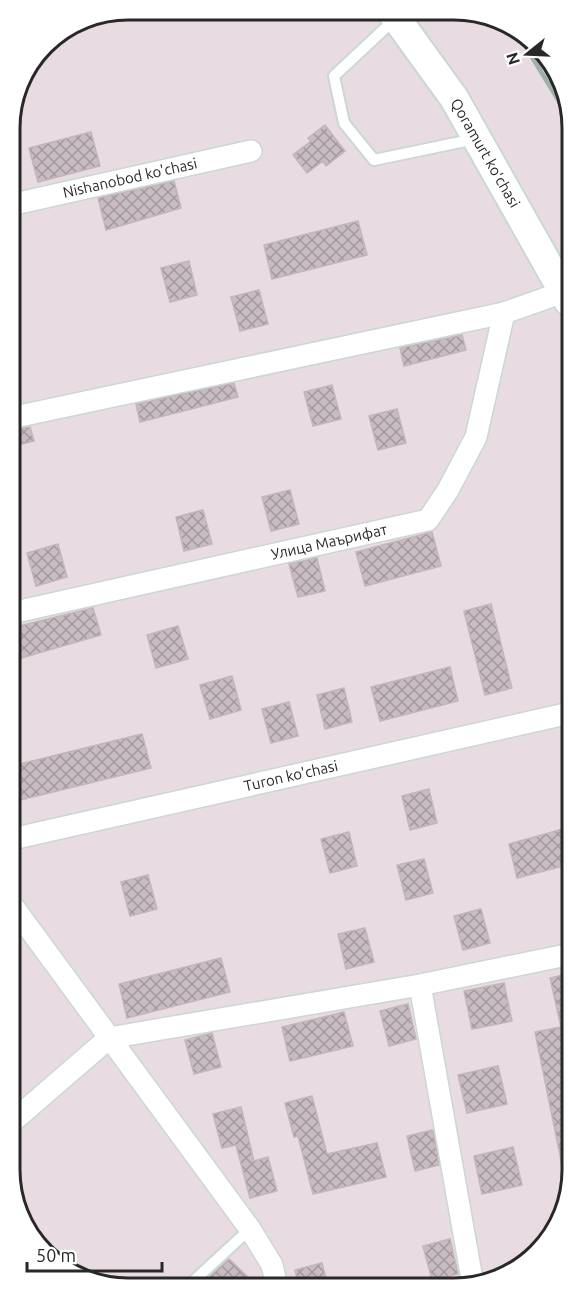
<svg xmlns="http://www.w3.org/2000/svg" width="581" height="1298" viewBox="0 0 581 1298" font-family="Ubuntu,sans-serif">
  <defs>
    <pattern id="building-cross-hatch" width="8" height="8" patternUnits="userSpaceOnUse" patternTransform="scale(1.5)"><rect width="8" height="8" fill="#c8bcc2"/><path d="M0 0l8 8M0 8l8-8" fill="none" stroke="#a2999e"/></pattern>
  </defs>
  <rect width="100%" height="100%" fill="#e9dbe2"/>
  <path fill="url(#building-cross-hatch)" stroke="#c3b5bb" stroke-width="1.5" d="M325 125 345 151 326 166 323 161 307 173 293 155 311 141 308 138Z
    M91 132 100 166 38 182 29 148Z
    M174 181 181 208 106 230 98 198Z
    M358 221 367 255 272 279 264 245Z
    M189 261 197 295 170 302 161 268Z
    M259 290 268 324 240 331 231 297Z
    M462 335 466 350 404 366 400 348Z
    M234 383 238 397 140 422 136 404Z
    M332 385 341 419 313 426 304 392Z
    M397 409 406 443 378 450 369 416Z
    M30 427 34 441 10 447V430Z
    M290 490 299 524 271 531 262 497Z
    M203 510 212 544 184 551 176 517Z
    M432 532 441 566 365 586 356 552Z
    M58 544 67 577 36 586 27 553Z
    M317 558 325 591 298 597 289 564Z
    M491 604 512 688 485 695 464 611Z
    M93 608 101 635 11 661V628Z
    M178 626 188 659 156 668 147 635Z
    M450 667 458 701 380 721 371 687Z
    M232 676 241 710 210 719 200 685Z
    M344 688 352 722 325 729 317 695Z
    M289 702 298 736 271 743 262 709Z
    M142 734 151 768 12 802V766Z
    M429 789 437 823 410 830 402 796Z
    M570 827 571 864 517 878 509 844Z
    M349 832 357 866 330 873 321 839Z
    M424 859 433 893 406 900 397 865Z
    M148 875 157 909 130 916 121 882Z
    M481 909 490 943 463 950 454 916Z
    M365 928 374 962 346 969 338 934Z
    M221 958 230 992 127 1018 119 984Z
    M571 973 572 1178 565 1180 535 1032 561 1027 550 978Z
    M504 983 512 1021 472 1029 464 991Z
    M408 1004 416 1039 389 1046 380 1011Z
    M344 1012 353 1046 290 1061 282 1027Z
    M212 1033 221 1067 194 1074 185 1040Z
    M498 1066 507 1104 467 1113 458 1075Z
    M312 1096 327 1154 377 1143 386 1177 313 1194 298 1136 294 1137 285 1103Z
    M241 1107 254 1161 268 1157 277 1191 250 1198 236 1145 222 1148 213 1114Z
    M433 1130 439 1165 415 1171 407 1136Z
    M513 1147 522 1185 482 1194 474 1156Z
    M450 1239 458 1274 432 1280 423 1246Z
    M229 1259 248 1277 239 1286H217L208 1278Z
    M322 1263 328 1286H299L295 1270Z"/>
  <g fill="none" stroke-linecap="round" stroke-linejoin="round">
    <g stroke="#c9d8d4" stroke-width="14">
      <path id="service" d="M394 20 334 76 344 123 374 160 475 139
        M188 1286 250 1229"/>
    </g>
    <g stroke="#c9d8d4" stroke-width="24">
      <g id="minor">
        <path id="s1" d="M10 205 251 151"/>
        <path d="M10 418 504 313 569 290"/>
        <path id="s2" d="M11 613 428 520 448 490 476 437 504 313"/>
        <path id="s3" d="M12 839 570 713"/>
        <path d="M12 905 250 1229 272 1265 277 1286"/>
        <path d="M420 985 473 1285"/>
        <path d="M13 1121 109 1038 420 985 571 954"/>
      </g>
    </g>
    <g stroke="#c9d8d4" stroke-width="32">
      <path id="secondary" d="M391 11 454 98 569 302"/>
    </g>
    <use href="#service" stroke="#fff" stroke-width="10"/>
    <use href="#minor" stroke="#fff" stroke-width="21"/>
    <use href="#secondary" stroke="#fff" stroke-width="28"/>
    <path stroke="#9eb0ac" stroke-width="4.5" d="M518 34 568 116"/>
  </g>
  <g text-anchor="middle" stroke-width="4.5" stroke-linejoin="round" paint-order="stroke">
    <g font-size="15" fill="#282828" stroke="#fff">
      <text transform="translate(485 153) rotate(60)" y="5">Qoramurt koʻchasi</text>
      <text dy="5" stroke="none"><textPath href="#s1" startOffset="123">Nishanobod ko'chasi</textPath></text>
      <text dy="5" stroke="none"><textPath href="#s2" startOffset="326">Улица Маърифат</textPath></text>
      <text dy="5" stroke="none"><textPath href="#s3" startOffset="286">Turon ko'chasi</textPath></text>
    </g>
  </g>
  <path d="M0 0H581V1298H0ZM128 20H454A108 108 0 0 1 562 128V1170A108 108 0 0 1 454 1278H128A108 108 0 0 1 20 1170V128A108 108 0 0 1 128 20Z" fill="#fff" fill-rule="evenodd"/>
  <path fill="none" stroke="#282828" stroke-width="3" d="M128 20H454A108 108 0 0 1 562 128V1170A108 108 0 0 1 454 1278H128A108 108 0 0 1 20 1170V128A108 108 0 0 1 128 20Z"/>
  <g transform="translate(527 54) rotate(252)" stroke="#ffffff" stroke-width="4.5" paint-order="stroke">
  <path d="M0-4.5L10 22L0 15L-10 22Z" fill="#282828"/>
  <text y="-9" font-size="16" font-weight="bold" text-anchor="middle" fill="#282828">N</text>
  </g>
  <path d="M27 1262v9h135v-9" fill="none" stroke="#282828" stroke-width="3"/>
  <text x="36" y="1262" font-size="18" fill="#282828" stroke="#ffffff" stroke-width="4.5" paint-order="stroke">50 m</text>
</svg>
